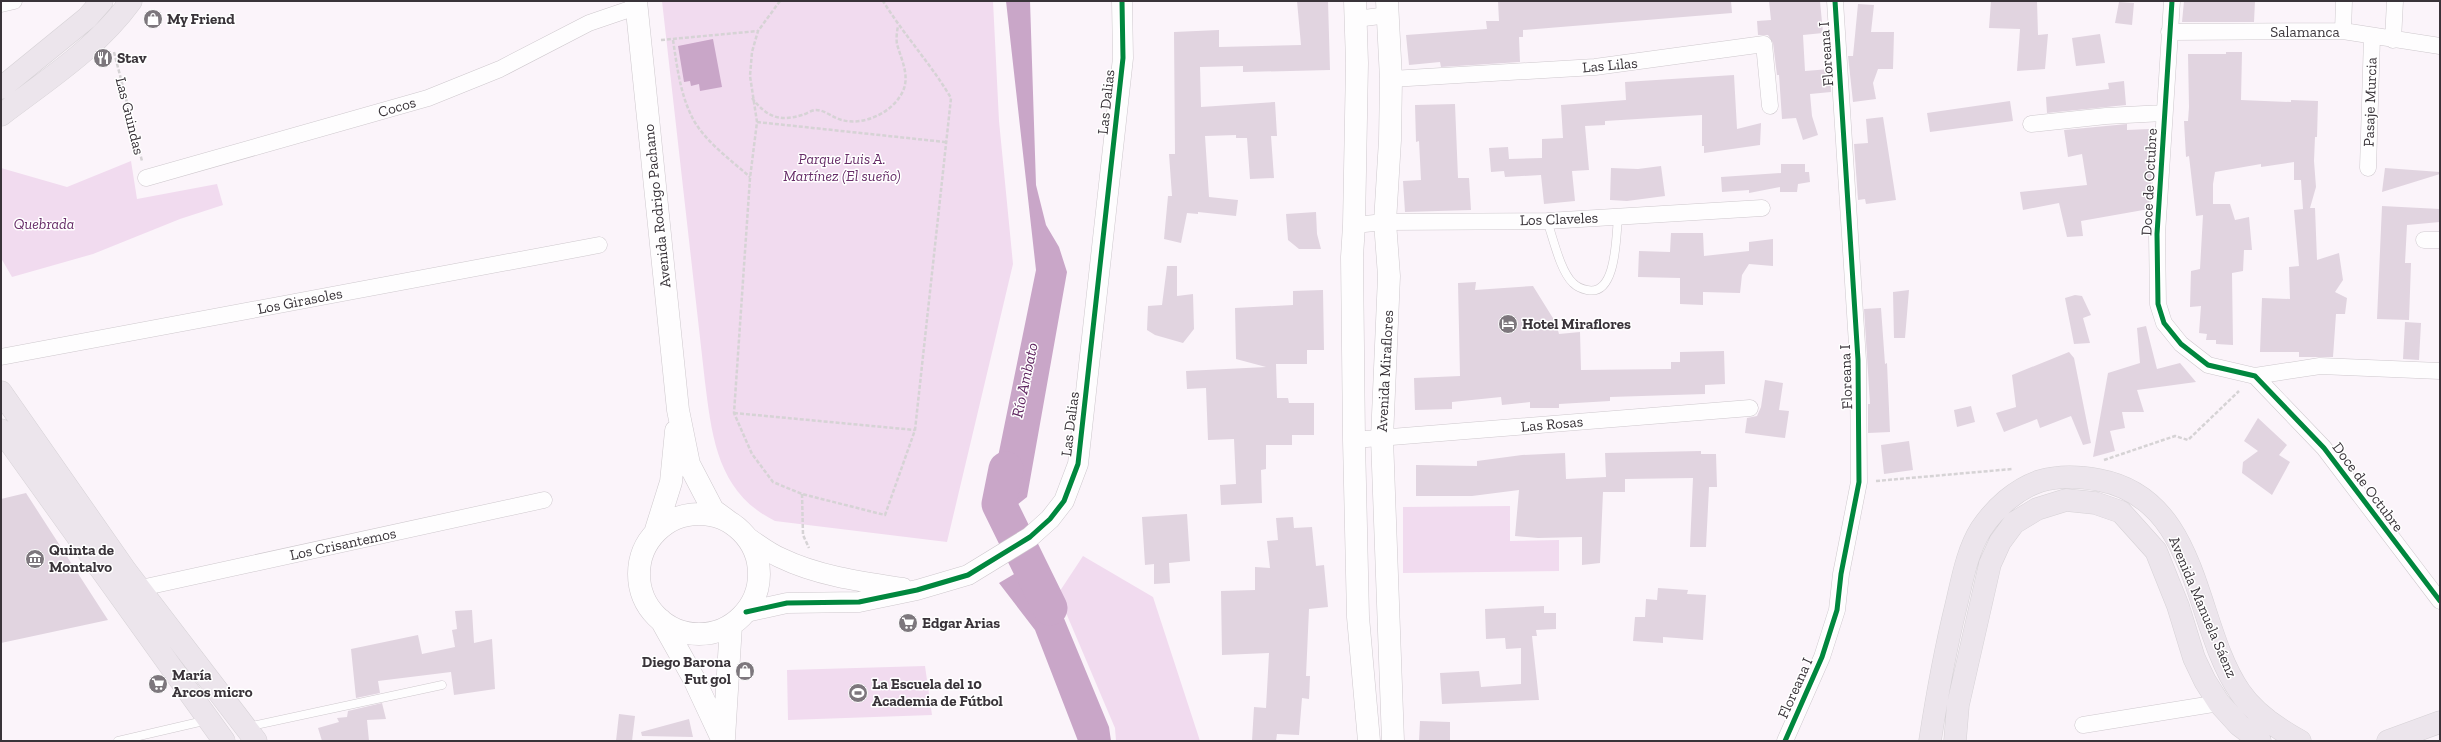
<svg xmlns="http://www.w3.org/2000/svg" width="2441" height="742" viewBox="0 0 2441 742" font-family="'Zilla Slab',serif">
  <rect width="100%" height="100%" fill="#fbf4fa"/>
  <path fill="#f1dbef" d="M662 1H993L999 121 1013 264 947 542 775 521C718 493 712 438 705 382Z
    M131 161 137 199 217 184 223 205 180 219 93 254 12 277 1 258V168L67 187Z
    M1510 506V541L1559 540V571L1403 573V507Z
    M1083 556 1153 597 1200 741H1116L1115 728 1058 594Z
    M925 666 932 715 788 720 787 670Z"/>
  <path fill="#c9a6c8" d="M1006 1H1030L1036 185 1046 225 1059 247 1067 272 1027 497 996 522 989 501 1036 270Z
    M713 39 722 87 700 91 699 84 691 86 690 81 684 82 678 46Z
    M1033 563 1056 599 1109 727 1111 741H1078L1035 630 999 583Z"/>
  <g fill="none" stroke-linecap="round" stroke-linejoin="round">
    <path stroke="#c9a6c8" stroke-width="35" d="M1006 469 999 504 1050 608"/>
  </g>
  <path fill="#e1d4e0" d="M1297 1H1328L1330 70 1243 72V66L1200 67 1201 107 1275 102 1277 136H1271L1274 178 1250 179 1247 138H1236V135L1205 136 1209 197 1238 200 1236 216 1198 212V214L1187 213 1181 243 1164 239 1168 196H1172L1169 154H1175L1174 32 1219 30V47L1301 45Z
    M1498 1H1731L1732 13 1523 30V37H1519L1520 62 1441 67 1440 62 1409 65 1406 35 1487 29 1486 21H1499Z
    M1769 1H1820L1823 33 1803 35 1805 71 1830 69 1831 92 1810 94 1812 116 1818 135 1803 140 1796 118 1782 119 1779 75H1777L1773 43 1768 35H1758L1757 21 1771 20Z
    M1991 1H2037L2038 35 2048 34 2045 69 2017 71 2020 29 1989 28Z
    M2184 1H2255L2254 22H2182Z
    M2119 2 2134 3 2132 25 2115 23Z
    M1858 4 1874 5 1871 32H1894L1893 69H1878L1873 83 1876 99 1853 102 1848 56H1853Z
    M2100 34 2105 63 2076 66 2072 38Z
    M2226 52H2242L2241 100 2291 102V100L2318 101 2317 137H2315L2314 161 2316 187 2310 208H2315L2317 260 2339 253 2343 280 2335 292 2347 298 2345 314H2336L2333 357H2299V352H2260L2262 298 2290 299 2289 267 2299 266 2294 210 2303 209 2301 180H2294V162L2261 167V164L2215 172 2213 184V204H2230L2235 220 2249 217 2252 250H2244L2243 271 2232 273 2233 345 2216 344V340H2206L2207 334 2199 333 2201 306 2190 307 2191 271 2200 269 2203 215 2196 216 2189 156 2186 157 2184 121H2188L2189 107 2188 54H2226Z
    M1734 75 1737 129 1761 123 1760 145 1704 153V146H1702V115L1605 121V125L1585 126 1589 170 1572 171 1575 201 1544 204 1541 175 1505 177 1504 171 1491 172 1489 148 1508 147 1509 159 1542 158V139L1563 138 1561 105 1626 100 1625 82Z
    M2124 81 2126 105 2047 113 2046 97 2109 89 2108 83Z
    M2010 101 2013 121 1930 132 1927 113Z
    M1455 104 1458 178H1469L1471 210 1405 212 1403 181 1421 180 1419 141 1416 142 1415 105Z
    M1883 117 1896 200 1866 204 1865 199 1858 200 1854 144 1868 143 1866 119Z
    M2127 124V130L2149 129 2151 155H2153L2149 209 2081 221 2083 236 2067 237 2059 203 2023 210 2020 192 2087 185 2082 154 2068 157 2064 130Z
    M1781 164H1805V172H1809L1810 182 1798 184 1797 192H1780V187L1749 193V190L1722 192 1721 177 1781 173Z
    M1661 166 1665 196 1627 201 1610 200 1611 168 1638 169Z
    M2385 168 2440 172V174L2382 192Z
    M2382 206 2440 209V222L2407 225 2405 263H2411L2409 320 2377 319Z
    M1316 212 1317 234 1321 249H1299L1288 240 1286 214Z
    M1671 233H1703L1704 256 1749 251V242L1773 239V266L1749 264 1742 275 1740 293 1703 292V305L1680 304V278L1638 277 1639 251 1670 252Z
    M1167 266H1177V296L1193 294 1194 329 1183 343 1155 335 1147 330 1148 306 1162 305Z
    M1476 282 1475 290 1533 286 1556 323 1559 334 1580 332 1581 370 1671 369V362H1680V352L1724 351 1725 384 1705 385V394L1610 397V401L1559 404V408H1530V402L1502 405 1501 397 1452 402V409L1415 410 1414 378 1460 376 1458 283Z
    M1323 290 1324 350H1307V364H1276L1277 398H1288L1289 403H1314V435H1292V445H1266V469L1261 470 1262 503 1221 505 1220 485 1236 484 1234 439 1208 440 1206 388 1187 389 1186 371 1266 367 1236 359 1235 308 1293 305V291Z
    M1909 290 1905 338H1894L1893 292Z
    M2075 295 2082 296 2091 315 2083 318 2090 343 2074 344 2065 298Z
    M1881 308 1885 364 1887 363 1890 432 1868 433V404H1870L1864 309Z
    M2405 322 2421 323 2419 360 2403 359Z
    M2146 326 2157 369 2180 363 2196 382 2137 390 2144 412H2122L2125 428 2110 431 2115 451 2093 457 2108 373 2140 363 2137 328Z
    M2069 352 2074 358 2091 443 2083 445 2071 416 2040 428 2037 419 2004 432 1996 413 2016 407 2012 375Z
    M1765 380 1783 383 1779 410 1789 411 1785 438 1745 433 1747 418 1757 416 1761 407Z
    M1971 406 1975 422 1957 427 1954 410Z
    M2258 418 2287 445 2279 455 2290 462 2272 495 2242 473 2243 462 2258 451 2244 441Z
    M1909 441 1913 470 1884 474 1881 445Z
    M1701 451V454H1716L1717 487H1709L1706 547H1690L1693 478 1625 479V492H1603L1600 563 1582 565V537L1538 538 1515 536 1519 490 1472 496H1416V465L1477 466V461L1522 455 1565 453 1566 479 1606 477 1605 453Z
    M26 493 108 620 1 643V499Z
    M1187 514 1190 561 1169 563 1170 583 1154 584V564L1145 565 1142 517Z
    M1293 517 1294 528 1312 527 1316 566 1324 565 1328 607 1309 609 1306 676H1310L1309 699 1302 698 1299 735 1277 734 1276 741H1252L1254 707 1266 708 1269 653 1222 655 1221 591 1255 590V567L1270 568 1267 541 1278 540 1276 518Z
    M1658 588 1688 590 1687 594 1706 595 1703 640 1663 637V643L1633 641 1635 617H1645L1646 599 1657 600Z
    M1544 606V613H1556V629L1536 630 1537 636H1532L1539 700 1442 704 1440 673 1479 671 1481 687 1521 684V648L1506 649 1505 638 1486 639 1485 609Z
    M472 610 474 643 492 639 495 689 454 695 451 672 378 681 380 693 356 698 351 649 418 635 422 654 455 647 452 630 457 629 455 611Z
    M382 703 386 719 367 720 369 741H322L318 728 339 722 337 718 347 717 348 711Z
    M619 714 635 716 632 741H616Z
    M689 719 693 737 642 736 641 732Z
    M1420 721 1450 722V741H1419Z"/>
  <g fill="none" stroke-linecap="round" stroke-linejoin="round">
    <g stroke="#cec8cd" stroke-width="9">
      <path id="service" d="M1547 221C1553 237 1560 271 1573 283 1577 287 1582 289 1587 290 1617 297 1616 235 1618 217
        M247 727 442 685
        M118 741 208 720"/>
    </g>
    <g stroke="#cec8cd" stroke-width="17">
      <path id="minor" d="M2172 1 2157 234 2158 304 2164 323 2181 344 2208 365 2255 376 2324 448 2440 601
        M1 4 14 1
        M1356 19 1388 15
        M2343 31 2344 1
        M2169 32 2343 31 2440 46
        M2393 40 2395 1
        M1391 79 1595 67 1764 44 1770 106
        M2031 124 2106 116 2164 113
        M2368 168 2372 37
        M146 178 428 98 500 69 589 23 636 7
        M1354 225 1385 222 1547 221 1762 208
        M2424 240H2440
        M1 357 599 245
        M2255 376 2320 366 2440 371
        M1354 440 1750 408
        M141 588 544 500
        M2083 725 2219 703
        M1785 741 1822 657 1837 610 1841 574 1859 482 1858 360 1835 1"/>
    </g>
    <g stroke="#cec8cd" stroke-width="21">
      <path id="tertiary" d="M747 537C758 544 769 553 781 558 818 576 863 582 903 588
        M746 612 787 603 859 602 917 590 968 575 1030 537 1050 519 1064 501 1078 464 1123 58 1122 1"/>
    </g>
    <g stroke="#cec8cd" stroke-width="23">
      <path id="secondary" d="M636 1 678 410 689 464 713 510 728 521
        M1355 1 1357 63 1354 225 1352 257 1354 440 1358 617 1369 741
        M1387 1 1391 79 1390 140 1385 222 1389 276 1382 438 1393 741
        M639 574a60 60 0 1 1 120 0a60 60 0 1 1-120 0Z
        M655 533 671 482 676 431
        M661 620 694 679 723 741
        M724 738 731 625"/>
    </g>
    <g stroke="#d6d2d6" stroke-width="23">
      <path id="primary" d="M1 88 87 18 102 1
        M1 115C47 80 97 48 131 1
        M1 392 126 571 256 741
        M1 430 224 741
        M1930 741C1937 695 1945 651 1956 606 1962 581 1967 551 1981 529 1995 508 2016 489 2040 481 2060 475 2079 476 2099 480 2201 499 2193 624 2240 692 2255 714 2278 729 2300 741
        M1955 741 1958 705 1990 564 2000 542 2014 523 2037 509 2066 500 2095 503 2121 512 2156 551 2178 606 2194 658 2205 681 2219 703 2239 725 2260 741
        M2388 741 2440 722"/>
    </g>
    <path stroke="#d6d3d5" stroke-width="2.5" stroke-dasharray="4 2" stroke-linecap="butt" d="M780 1 758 31 752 52 750 76 757 122 750 178 734 413 752 454 773 482 802 494 885 515 915 430 951 98C931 64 904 35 883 1
      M661 40 758 31
      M673 40C677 66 680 93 692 117 704 141 731 160 750 177
      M114 52 142 161
      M752 98C767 117 779 122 802 115 806 114 812 110 816 110 825 110 833 118 842 120 863 126 893 113 903 91 910 75 901 59 897 44 896 38 897 31 898 26
      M757 122 945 142
      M734 413 915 430
      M2104 460 2175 436 2188 440 2239 391
      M1876 481 2012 469
      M802 494 803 535 809 548"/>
    <use href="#service" stroke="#fefdfe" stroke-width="8"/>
    <use href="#minor" stroke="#fefdfe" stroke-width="16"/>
    <use href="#tertiary" stroke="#fefdfe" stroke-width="20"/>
    <use href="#secondary" stroke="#fefdfe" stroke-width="22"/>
    <use href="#primary" stroke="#ece5ec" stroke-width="22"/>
    <g stroke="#fff" stroke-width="8">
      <path id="cycleway" d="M2172 1 2157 234 2158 304 2164 323 2181 344 2208 365 2255 376 2324 448 2440 601
        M746 612 787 603 859 602 917 590 968 575 1030 537 1050 519 1064 501 1078 464 1123 58 1122 1
        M1785 741 1822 657 1837 610 1841 574 1859 482 1858 360 1835 1"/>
    </g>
    <use href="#cycleway" stroke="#00873e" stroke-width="5"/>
  </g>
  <defs>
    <g id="shop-disc" transform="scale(1)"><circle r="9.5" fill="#7d777d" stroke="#fff"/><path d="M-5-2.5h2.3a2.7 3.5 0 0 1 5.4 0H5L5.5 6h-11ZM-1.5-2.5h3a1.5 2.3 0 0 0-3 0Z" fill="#fff"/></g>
    <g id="restaurant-disc" transform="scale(1)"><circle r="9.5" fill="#7d777d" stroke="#fff"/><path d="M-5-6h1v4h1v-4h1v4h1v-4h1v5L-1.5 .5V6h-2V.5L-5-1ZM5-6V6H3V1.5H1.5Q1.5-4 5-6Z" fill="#fff"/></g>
    <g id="hotel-disc" transform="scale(1)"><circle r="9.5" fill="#7d777d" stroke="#fff"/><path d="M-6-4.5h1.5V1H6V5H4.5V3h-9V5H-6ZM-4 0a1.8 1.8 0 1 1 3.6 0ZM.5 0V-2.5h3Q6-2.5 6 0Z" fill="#fff"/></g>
    <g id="museum-disc" transform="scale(1)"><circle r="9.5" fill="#7d777d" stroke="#fff"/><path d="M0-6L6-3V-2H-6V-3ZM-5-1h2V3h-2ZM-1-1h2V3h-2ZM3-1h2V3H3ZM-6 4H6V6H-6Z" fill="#fff"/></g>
    <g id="supermarket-disc" transform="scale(1)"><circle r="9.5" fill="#7d777d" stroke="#fff"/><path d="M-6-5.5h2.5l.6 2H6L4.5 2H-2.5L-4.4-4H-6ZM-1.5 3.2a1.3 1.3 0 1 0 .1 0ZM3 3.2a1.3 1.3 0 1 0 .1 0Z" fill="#fff"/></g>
    <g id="stadium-disc" transform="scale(1)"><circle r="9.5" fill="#7d777d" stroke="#fff"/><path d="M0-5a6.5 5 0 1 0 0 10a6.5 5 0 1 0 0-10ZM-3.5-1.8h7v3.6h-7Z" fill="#fff"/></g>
  </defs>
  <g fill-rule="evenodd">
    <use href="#shop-disc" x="153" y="19"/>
    <use href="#restaurant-disc" x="103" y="58"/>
    <use href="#hotel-disc" x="1508" y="324"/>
    <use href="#museum-disc" x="35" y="559"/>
    <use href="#supermarket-disc" x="908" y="623"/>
    <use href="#shop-disc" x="745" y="671"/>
    <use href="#supermarket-disc" x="158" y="684"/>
    <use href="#stadium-disc" x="858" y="693"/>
  </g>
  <g text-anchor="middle" stroke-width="3" stroke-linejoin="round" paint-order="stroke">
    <g font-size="15" font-weight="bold" fill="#393339" stroke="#fff" text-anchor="start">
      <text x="167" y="24">My Friend</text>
      <text x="117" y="63">Stav</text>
      <text x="1522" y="329">Hotel Miraflores</text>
      <text x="49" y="555">Quinta de<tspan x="49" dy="17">Montalvo</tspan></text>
      <text x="922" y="628">Edgar Arias</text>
      <text x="731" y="667" text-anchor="end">Diego Barona<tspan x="731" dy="17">Fut gol</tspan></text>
      <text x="172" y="680">María<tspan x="172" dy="17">Arcos micro</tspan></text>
      <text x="872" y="689">La Escuela del 10<tspan x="872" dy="17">Academia de Fútbol</tspan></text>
    </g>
    <g font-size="15" fill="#393339" stroke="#fff">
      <text x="2305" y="37">Salamanca</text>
      <text transform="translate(1826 54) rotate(-94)" y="5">Floreana I</text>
      <text transform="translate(1610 65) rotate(-5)" y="5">Las Lilas</text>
      <text transform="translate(1106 102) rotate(-84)" y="5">Las Dalias</text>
      <text transform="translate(2370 102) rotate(-88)" y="5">Pasaje Murcia</text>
      <text transform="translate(397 107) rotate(-16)" y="5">Cocos</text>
      <text transform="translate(130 116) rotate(76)" y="5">Las Guindas</text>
      <text transform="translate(2149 182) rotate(-87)" y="5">Doce de Octubre</text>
      <text transform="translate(657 206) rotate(-96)" y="5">Avenida Rodrigo Pachano</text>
      <text transform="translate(1559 219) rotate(-2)" y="5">Los Claveles</text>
      <text transform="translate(300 301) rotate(-11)" y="5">Los Girasoles</text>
      <text transform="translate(1385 371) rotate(-87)" y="5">Avenida Miraflores</text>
      <text transform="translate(1846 377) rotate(-92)" y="5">Floreana I</text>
      <text transform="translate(1070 424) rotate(-83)" y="5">Las Dalias</text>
      <text transform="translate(1552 424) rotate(-5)" y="5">Las Rosas</text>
      <text transform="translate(2368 487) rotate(53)" y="5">Doce de Octubre</text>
      <text transform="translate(343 544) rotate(-12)" y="5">Los Crisantemos</text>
      <text transform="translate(2203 607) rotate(67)" y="5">Avenida Manuela Sáenz</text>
      <text transform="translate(1795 688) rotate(-66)" y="5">Floreana I</text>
    </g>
    <g font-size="15" font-style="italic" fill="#672d68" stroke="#fff">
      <text x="842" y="164">Parque Luis A.<tspan x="842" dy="17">Martínez (El sueño)</tspan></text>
      <text x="44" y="229">Quebrada</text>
    </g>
    <g font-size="16" font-style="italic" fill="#5e245f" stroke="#fff">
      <text transform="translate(1024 380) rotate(-78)" y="6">Río Ambato</text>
    </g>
  </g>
  <rect width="2441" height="742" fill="none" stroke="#393339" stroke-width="4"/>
</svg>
